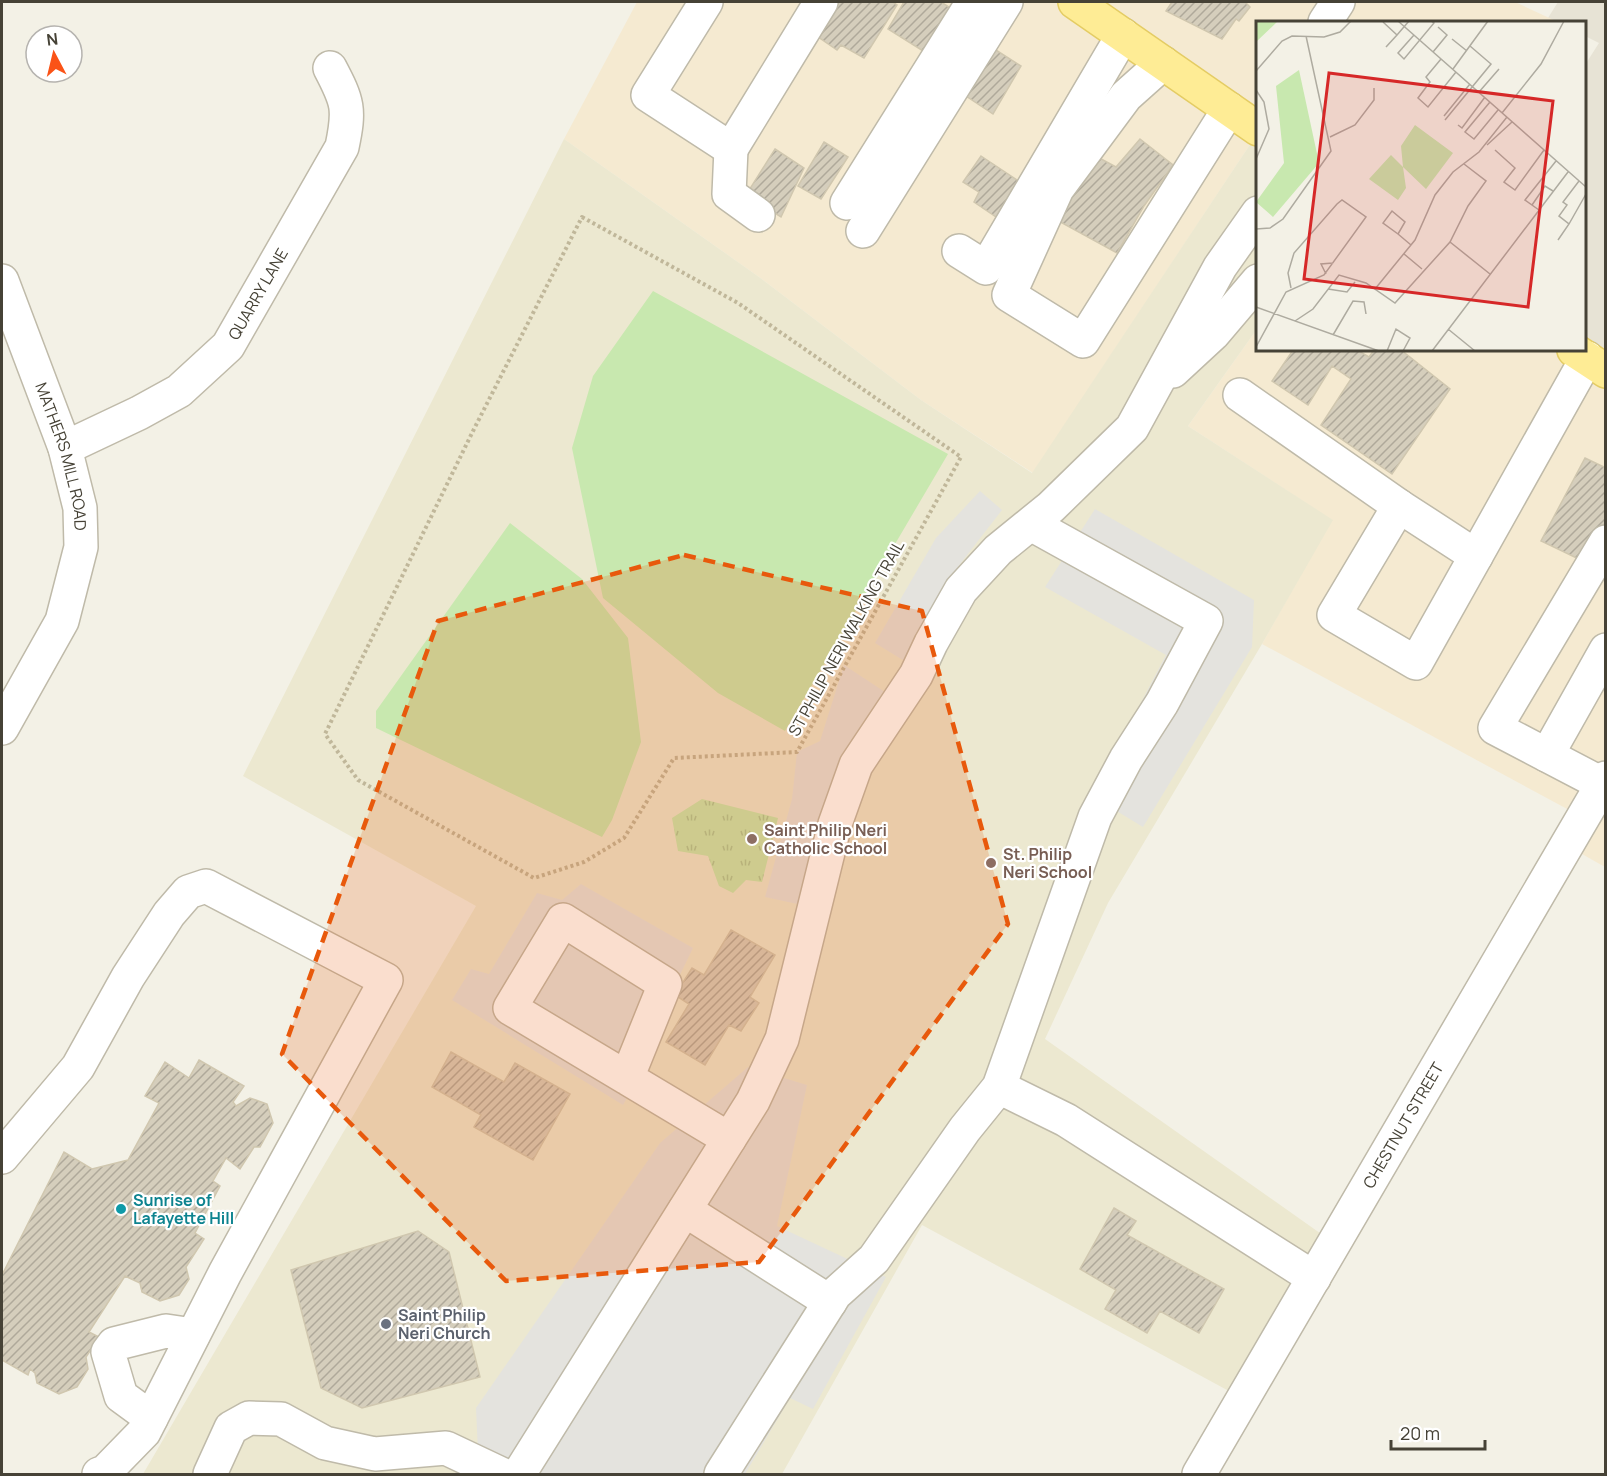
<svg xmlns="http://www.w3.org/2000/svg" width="1607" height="1476" viewBox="0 0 1607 1476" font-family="Manrope,sans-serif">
  <defs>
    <pattern id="park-tufts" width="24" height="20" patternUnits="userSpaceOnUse" patternTransform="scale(1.5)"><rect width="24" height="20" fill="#c8e8af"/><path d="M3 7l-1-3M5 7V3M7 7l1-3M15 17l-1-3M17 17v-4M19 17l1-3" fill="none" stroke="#adc897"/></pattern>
    <pattern id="building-hatch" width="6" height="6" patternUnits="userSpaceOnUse" patternTransform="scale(1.5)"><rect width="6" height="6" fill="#d5cebc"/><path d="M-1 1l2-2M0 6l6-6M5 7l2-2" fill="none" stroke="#afa99a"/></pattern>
  </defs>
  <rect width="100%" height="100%" fill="#f3f1e6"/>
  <path fill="#e7e3d5" d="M1558 2H1605V371L1584 350 1585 65 1599 43 1585 36 1584 22H1558L1548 18Z"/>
  <path fill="#f5ead1" d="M637 2H1515L1558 22H1258L1257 134 1033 473 921 400 759 277 564 139Z
    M1257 329 1258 350H1574L1605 371V867L1566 845 1582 817 1262 644 1332 520 1188 426Z"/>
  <path fill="#ece8d0" d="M1257 134V329L1188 426 1333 520 1262 644 1108 903 1045 1039 1334 1243 1240 1397 922 1225 782 1474H143L476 906 243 776 564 139 759 277 921 400 1032 473Z"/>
  <path fill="url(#park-tufts)" d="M702 799 778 818 762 882 746 880 733 893 719 886 708 856 678 851 672 818Z"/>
  <path fill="#c8e8af" d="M653 291 948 454 785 731 718 693 603 598 572 448 593 376Z
    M510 523 582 579 628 638 641 742 612 820 602 837 376 728V711Z"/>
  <path fill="#e4e3de" d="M980 491 1002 510 957 568 906 662 875 643 936 538Z
    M1095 509 1254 600 1252 647 1143 827 1092 796 1166 655 1045 587Z
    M844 665 885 692 850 752 823 806 802 905 765 897 792 799 797 752 820 741Z
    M581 884 693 948 661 1014 669 1023 623 1105 452 1000 471 969 489 974 537 893 562 900Z
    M748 1067 807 1085 777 1226 886 1277 813 1409 790 1398 745 1474H479L476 1408 660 1143Z"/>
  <path fill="url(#building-hatch)" stroke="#d0c7af" stroke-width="1.5" d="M832 2H893L897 5 864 58 841 45 837 50 811 32Z
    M904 2H941L957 12 931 56 888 29Z
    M1172 2H1245L1250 7 1239 21 1236 19 1222 39 1166 11Z
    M988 45 1021 66 993 114 957 90Z
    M1140 139 1173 165 1144 206 1117 253 1053 218 1092 154 1116 167Z
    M824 142 848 157 821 199 798 186Z
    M775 149 804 168 781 217 746 195Z
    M981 156 1026 186 1002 221 974 202 979 192 963 182Z
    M1293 350H1357L1369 357 1374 350H1401L1450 389 1392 474 1321 425 1351 379 1332 366 1308 405 1272 381Z
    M1585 458 1606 468V529L1587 563 1541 541Z
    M731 930 775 955 750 997 759 1003 741 1031 729 1025 705 1065 666 1042 689 1004 675 995 692 968 704 975Z
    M451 1052 504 1082 515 1063 570 1094 533 1160 474 1127 481 1115 432 1087Z
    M199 1060 244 1086 233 1102 236 1106 250 1098 267 1104 273 1123 260 1147H254L240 1169 226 1158 213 1181 220 1186 195 1233 204 1239 186 1267 189 1279 179 1295 160 1301 142 1292 140 1283 125 1276 89 1332 99 1337 86 1357 88 1369 77 1387 59 1394 37 1383 35 1373 30 1369 28 1375 2 1360V1275L64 1152 92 1169 128 1160 159 1103 145 1096 165 1062 189 1078Z
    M1114 1208 1136 1221 1127 1235 1224 1289 1199 1333 1160 1311 1147 1333 1105 1309 1116 1290 1080 1269Z
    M418 1231 449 1252 480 1377 362 1408 321 1388 291 1270Z"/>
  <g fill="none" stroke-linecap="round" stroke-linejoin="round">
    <g stroke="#bfbaa9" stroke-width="36">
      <g id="minor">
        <path d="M706 2 648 95 731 149 821 2"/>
        <path d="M1325 22 1338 2"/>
        <path d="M1163 63 1126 96 1057 189 1009 295 1083 341 1229 109"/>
        <path d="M731 149 729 194 758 215"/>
        <path d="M847 203 973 2"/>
        <path d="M863 231 1006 2"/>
        <path d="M959 251 986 268 1123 35"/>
        <path id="s1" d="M2 281 65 448 80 508 81 547 62 621 2 728"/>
        <path d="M1173 371 1213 334 1258 281"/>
        <path d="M1240 395 1399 506 1334 615 1416 663 1587 358"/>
        <path id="s2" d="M65 448 139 413 179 391 228 346 342 147C350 109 348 102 330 68"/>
        <path d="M1399 506 1476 556"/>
        <path d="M1547 755 1606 650"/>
        <path d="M1602 784 1495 728 1606 542"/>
        <path d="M627 1078 665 984 563 920 510 1008 729 1139"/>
        <path d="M999 1087 1066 1120 1314 1278"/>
        <path d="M2 1157 78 1067 128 977 169 914 188 892 206 886 386 980 225 1273 144 1432 105 1472 99 1474"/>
        <path d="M685 1210 830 1302"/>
        <path d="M151 1418 121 1396 108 1352 114 1344 166 1331 193 1335"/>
        <path d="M210 1474 231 1428 249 1418 281 1419 325 1443 375 1454 446 1448 501 1474"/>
        <path d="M519 1474 753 1101 782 1039 835 824 856 765 916 675 931 643 961 590 998 550 1051 507 1132 428 1220 267 1258 213"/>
        <path d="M721 1474 835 1294 874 1259 965 1129 999 1087 1095 817 1126 759 1162 703 1206 621 1031 524"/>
        <path id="s3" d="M1199 1474 1606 778"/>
      </g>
    </g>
    <g stroke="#e4cc64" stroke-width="36">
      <path id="major" d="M1075 2 1258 129
        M1574 350 1606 371"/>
    </g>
    <path stroke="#c0b79a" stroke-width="4" stroke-dasharray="3 3" stroke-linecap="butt" d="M582 217 738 303 961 457 797 752 674 758 624 838 584 862 534 878 358 780 325 734 474 429Z"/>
    <use href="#minor" stroke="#fff" stroke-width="33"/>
    <use href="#major" stroke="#feec95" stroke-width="33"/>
  </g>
  <path fill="#e8590c" fill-opacity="0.2" stroke="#e8590c" stroke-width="4.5" stroke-dasharray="12 8" stroke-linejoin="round" d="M684 555 922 611 1008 924 759 1262 506 1281 282 1054 438 621Z"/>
  <g fill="#8d6e63" stroke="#fff" stroke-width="2">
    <circle cx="752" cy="839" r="6"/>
    <circle cx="991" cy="863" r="6"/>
  </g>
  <circle fill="#0f9aa8" stroke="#fff" stroke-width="2" cx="121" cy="1209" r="6"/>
  <circle fill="#6b7280" stroke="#fff" stroke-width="2" cx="386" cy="1324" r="6"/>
  <g text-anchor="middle" stroke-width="4.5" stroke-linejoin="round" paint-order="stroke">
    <g font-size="16" fill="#464236" stroke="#fff">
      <text dy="6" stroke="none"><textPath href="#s2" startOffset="254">QUARRY LANE</textPath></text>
      <text dy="6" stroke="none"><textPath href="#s1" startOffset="186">MATHERS MILL ROAD</textPath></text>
      <text transform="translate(846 638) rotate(-61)" y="6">ST PHILIP NERI WALKING TRAIL</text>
      <text dy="6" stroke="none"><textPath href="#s3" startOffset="404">CHESTNUT STREET</textPath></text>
    </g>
    <g font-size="16" font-weight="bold" fill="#785e54" stroke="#fff" text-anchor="start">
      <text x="764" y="836">Saint Philip Neri<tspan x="764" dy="18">Catholic School</tspan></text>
      <text x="1003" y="860">St. Philip<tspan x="1003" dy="18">Neri School</tspan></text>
    </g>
    <g font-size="16" font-weight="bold" fill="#0d838f" stroke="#fff" text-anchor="start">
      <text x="133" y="1206">Sunrise of<tspan x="133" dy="18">Lafayette Hill</tspan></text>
    </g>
    <g font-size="16" font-weight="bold" fill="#5b616d" stroke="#fff" text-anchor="start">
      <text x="398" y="1321">Saint Philip<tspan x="398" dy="18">Neri Church</tspan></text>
    </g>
  </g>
  <g transform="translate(1256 21)">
    <rect width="330" height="330" fill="#f3f1e6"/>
    <path d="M0 0H22L0 21ZM43 49 63 142 17 196 0 181 28 142 20 65Z" fill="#c8e8af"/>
    <path d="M159 104 197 132 170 168 147 146 150 167 142 179 113 158 135 134 147 146 145 125Z" fill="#c8e8af"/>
    <path fill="none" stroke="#aeaba0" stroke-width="1.5" d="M142 0 330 166M127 1 141 14 130 26M141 14 153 0M158 14 142 32 148 38 178 2 175 0M196 18 211 30M177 31 191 14 182 6M185 38 170 56 174 61 162 77 172 86 200 51M197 48 232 0M0 50 26 20 36 15 68 16 84 11 95 0M0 69 8 81 13 108 0 138M223 71 243 48M234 81 209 111 218 118 242 89M246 92 285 43 308 0M188 95 214 63M189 99 235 43 214 25M202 104 206 107 229 76M74 116 99 104 118 79V67M231 124 256 101M239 129 259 147 248 161 259 169 288 129M276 184 289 165 297 170M283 189 269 179 300 140M313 203 330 173M0 208 14 207 27 198 75 130 50 15M142 213 149 201 136 190 127 202 142 213 155 224M302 219 313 203 303 195 311 184 307 181 323 160M194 221 234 253M148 233 166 248M70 253 65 243 77 242M72 268 91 271 99 261M119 268 159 219 179 174 197 151 223 131 251 96M0 286 123 330M39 300 57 288 83 254 110 262 139 282 194 221 212 185 230 160 208 143M192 308 219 330M77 314 97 280 108 281 110 293M0 326 30 271 68 254 110 196 86 179 81 183 38 232 32 252 35 267M131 330 140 308 154 317 147 330M176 330 312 151"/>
    <path fill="#d62828" fill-opacity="0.15" stroke="#d62828" stroke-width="3" d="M73 52 297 80 272 286 48 258Z"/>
    <rect width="330" height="330" fill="none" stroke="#464236" stroke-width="3"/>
  </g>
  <rect width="1607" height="1476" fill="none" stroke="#464236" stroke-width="6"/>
  <g transform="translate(54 54) rotate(353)"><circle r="28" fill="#ffffff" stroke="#b5b3af" stroke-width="1.5"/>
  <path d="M0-4.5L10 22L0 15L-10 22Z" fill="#fa5317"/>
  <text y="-9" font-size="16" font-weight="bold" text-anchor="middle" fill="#464236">N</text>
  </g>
  <path d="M1391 1440v9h94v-9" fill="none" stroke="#464236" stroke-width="3"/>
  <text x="1400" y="1440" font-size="18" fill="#464236" stroke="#ffffff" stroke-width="4.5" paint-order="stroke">20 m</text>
</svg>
